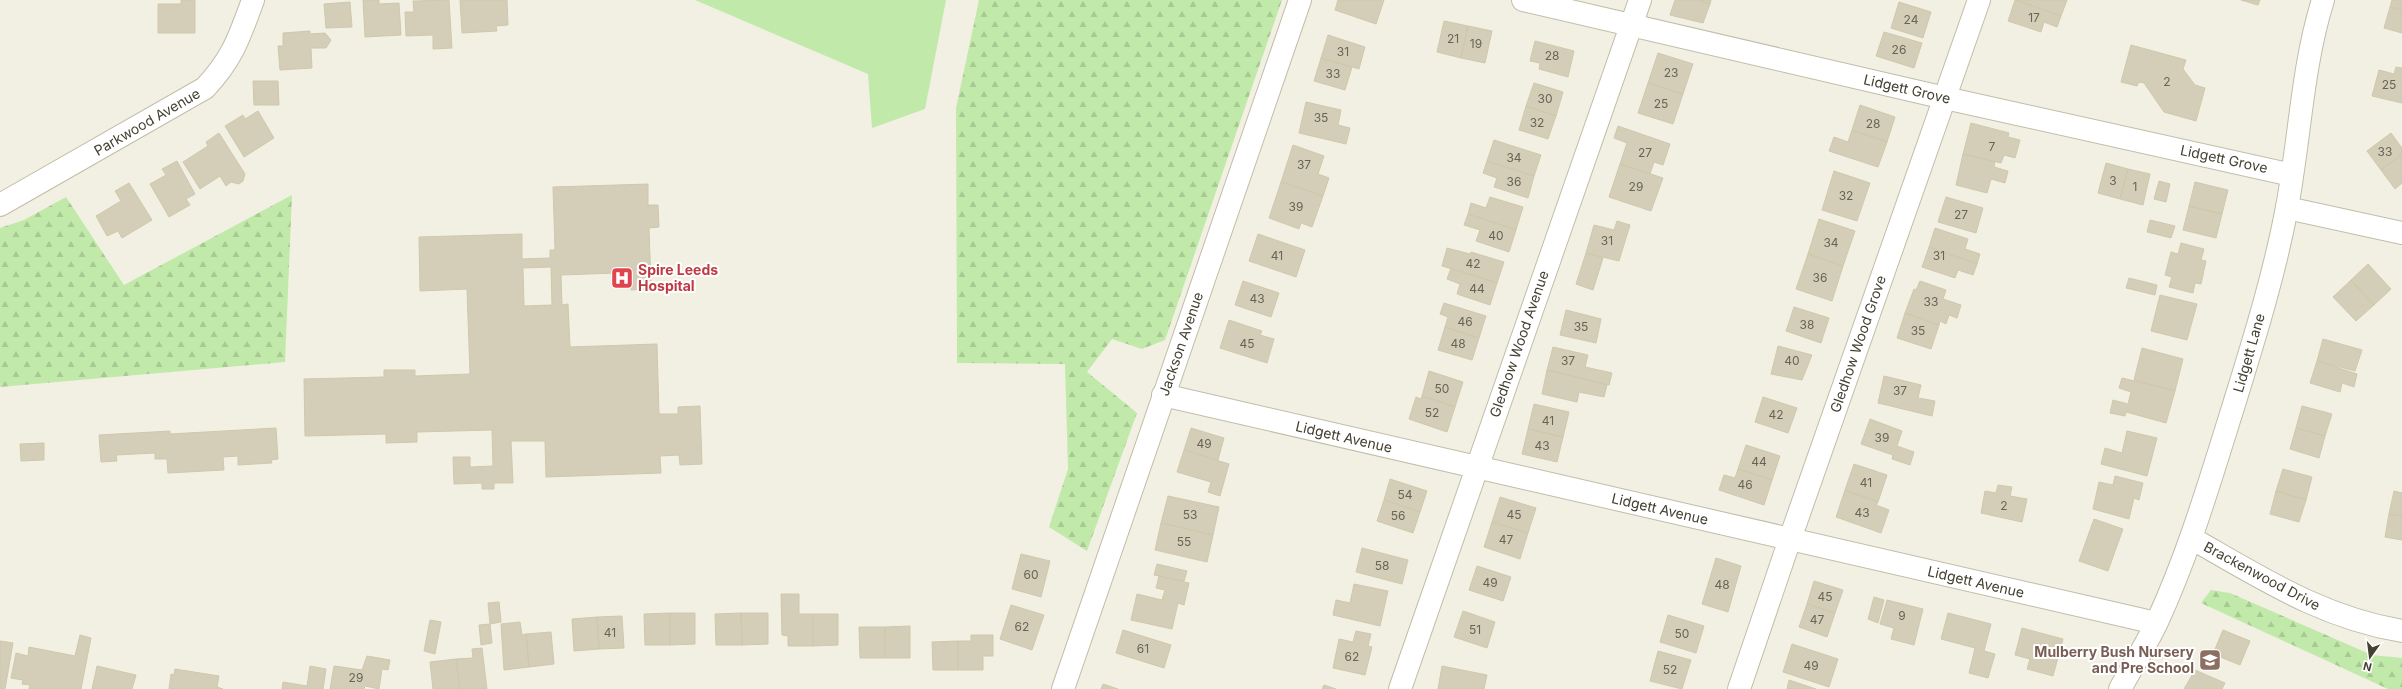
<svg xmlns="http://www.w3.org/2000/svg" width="2402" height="689" viewBox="0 0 2402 689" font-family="Inter,sans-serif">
  <defs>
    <pattern id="forest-firs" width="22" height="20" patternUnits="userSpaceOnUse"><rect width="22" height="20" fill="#c1e9a9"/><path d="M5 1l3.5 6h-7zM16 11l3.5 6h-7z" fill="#a7c992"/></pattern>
  </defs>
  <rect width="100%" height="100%" fill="#f2f0e3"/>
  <path fill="#c1e9a9" d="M695 0H946L925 109 872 128 868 74Z"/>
  <path fill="url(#forest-firs)" d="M979 0H1282L1165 340 1142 349 1112 339 1087 372 1137 413 1087 551 1049 527 1068 469 1065 364 957 363 956 108Z
    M292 195 285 362 0 387V228L24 220 66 197 124 285Z
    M2211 590 2230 593 2372 655 2402 658V689H2388L2201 603Z"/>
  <path fill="#d4ceb8" stroke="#cfc8ab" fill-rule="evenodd" d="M181 0H195V33H158V4H181Z
    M363 0H379V4L399 3 401 35 365 37Z
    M449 0 452 48 433 49V35L406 36 405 12H414L413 1Z
    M460 0H507L508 25 496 26 497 31 462 33Z
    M1338 0H1384L1376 24 1335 10Z
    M1675 0H1697L1710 4 1703 23 1670 15Z
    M1697 0H1711L1710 4Z
    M2015 0 2061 16 2057 27 2044 22 2041 32 2008 21Z
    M2016 0H2067L2061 16Z
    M2241 0H2260L2258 5Z
    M2392 0H2402V10L2390 7Z
    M350 2 352 27 326 28 324 4Z
    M1899 2 1931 12 1923 38 1891 28Z
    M2390 7 2402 10V33L2384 28Z
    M1444 21 1468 26 1461 58 1437 52Z
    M1468 26 1492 31 1485 63 1461 58Z
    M310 31V34L325 33 331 40 326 48H311L312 68 280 70 278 46H283V33Z
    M1884 32 1922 43 1914 68 1876 56Z
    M1328 35 1365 47 1359 69 1321 58Z
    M1535 41 1574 51 1568 77 1539 69 1540 63 1530 61Z
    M2131 45 2186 60 2183 69 2195 85 2205 88 2196 121 2164 112 2144 83 2139 82 2137 86 2121 82Z
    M1658 53 1693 64 1683 94 1648 83Z
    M1321 58 1352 67 1345 90 1314 81Z
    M2396 67 2402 68V103L2372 96 2379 70 2394 74Z
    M253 81H278L279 105H254Z
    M1534 83 1563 92 1556 116 1526 106Z
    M1648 83 1683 94 1673 124 1638 113Z
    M1306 102 1341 110 1338 125 1350 128 1346 144 1299 133Z
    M1860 105 1895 117 1887 142 1852 130Z
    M1526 106 1556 116 1548 139 1519 130Z
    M258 111 274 138 244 157 225 126 243 115 245 119Z
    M1971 123 2009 133 2008 137 2020 140 2015 158 2004 155 2001 163 1963 154Z
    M1618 126 1670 144 1663 165 1654 162 1650 174 1620 164 1627 143 1614 138Z
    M1852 130 1887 142 1878 167 1829 151 1834 137 1848 142Z
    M219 133 245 174 243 181 239 184 231 182 226 186 220 176 200 189 183 162 208 146 206 142Z
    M2391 133 2402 148V154L2381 170 2367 151Z
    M1494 140 1541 155 1534 176 1487 161Z
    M1293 145 1324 156 1318 174 1329 178 1323 196 1281 182Z
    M1963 154 1995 162 1994 167 2008 171 2005 183 1991 179 1987 193 1956 185Z
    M2402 154V183L2395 189 2381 170Z
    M177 161 195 194 186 199 190 205 169 217 150 184 166 175 162 169Z
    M1487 161 1534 176 1528 198 1494 187 1497 178 1483 173Z
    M2106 163 2128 169 2120 199 2098 193Z
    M1620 164 1663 178 1651 211 1609 197Z
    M2128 169 2150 174 2143 205 2120 199Z
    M1834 171 1870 183 1857 221 1822 210Z
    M2159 181 2170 184 2166 202 2154 199Z
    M1281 182 1323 196 1312 227 1301 223 1299 229 1269 218Z
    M2195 182 2228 190 2222 214 2189 206Z
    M129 183 152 220 122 238 118 231 107 236 96 216 121 201 115 191Z
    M648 184V205H658L659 227 649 228 651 284H648V289L631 290V285H617L616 273 561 275 562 305 568 304 570 347 657 344 659 414H678V407L700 406 702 464 680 465 679 455 660 456 661 473 546 477 545 441H511L513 483H494V489H482V483L454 484 453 457H470V467L493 466 492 430 417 432V442L386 443V434L305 436 304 379 384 377V370H415V376L470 374 467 289 420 291 419 237 522 234V259L550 258V250H555L553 187ZM551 267 552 305 524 306 523 268Z
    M1490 197 1523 207 1516 230 1468 214 1471 203 1486 208Z
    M1946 197 1983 208 1976 233 1938 222Z
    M2189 206 2222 214 2216 238 2183 230Z
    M1468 214 1516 230 1509 252 1476 241 1480 230 1464 225Z
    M1819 219 1855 231 1843 266 1808 254Z
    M2150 220 2175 226 2171 238 2147 232Z
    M1617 221 1630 225 1619 261 1586 253 1594 225 1614 230Z
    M1935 228 1968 239 1965 249 1980 254 1977 264 1929 247Z
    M1258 234 1305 250 1296 277 1249 261Z
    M2181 243 2204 249 2201 260 2206 261 2201 284 2195 283 2193 293 2169 287 2172 277 2165 275 2171 252 2178 254Z
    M1929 247 1977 264 1973 275 1958 270 1955 278 1922 267Z
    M1447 248 1470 254 1471 252 1504 262 1497 283 1442 266Z
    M1586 253 1603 258 1593 290 1576 284Z
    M1808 254 1843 266 1832 301 1796 289Z
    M2368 264 2391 289 2374 305 2351 280Z
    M1451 268 1497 283 1490 305 1457 294 1460 284 1447 279Z
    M2129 278 2157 285 2155 295 2126 288Z
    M2351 280 2374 305 2356 321 2333 297Z
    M1243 281 1279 293 1271 317 1235 305Z
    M1920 281 1946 290 1943 299 1961 305 1957 318 1949 315 1946 324 1940 321 1939 325 1905 313 1914 289 1916 290Z
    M2160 295 2197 304 2187 340 2151 331Z
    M1444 303 1486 316 1479 338 1445 327 1448 317 1440 314Z
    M1794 307 1829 318 1821 343 1786 331Z
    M1566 310 1601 319 1596 343 1560 335Z
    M1905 313 1939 325 1931 349 1897 338Z
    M1229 320 1262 331 1260 335 1274 339 1267 363 1220 348Z
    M1445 327 1479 338 1472 360 1438 350Z
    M2323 339 2362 350 2355 371 2317 361Z
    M1778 346 1812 355 1802 380 1771 374Z
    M1553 347 1588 355 1585 367 1612 373 1609 385 1547 370Z
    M2142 348 2183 359 2175 391 2134 380Z
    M2317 361 2357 374 2354 387 2342 383 2340 392 2310 383Z
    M1547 370 1607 385 1604 397 1579 392 1577 402 1542 394Z
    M1429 371 1463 382 1455 407 1422 396Z
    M1884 376 1921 385 1918 398 1935 401 1932 416 1878 403Z
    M2122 378 2175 391 2166 423 2126 412 2125 416 2110 413 2113 400 2128 404 2131 392 2119 388Z
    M1422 396 1455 407 1447 432 1409 419 1416 397 1421 399Z
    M1763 397 1797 408 1788 433 1755 422Z
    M1534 404 1569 412 1563 437 1528 429Z
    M2302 406 2332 414 2325 436 2296 428Z
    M1870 419 1902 431 1897 446 1914 452 1910 465 1892 459 1893 455 1861 444Z
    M276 428 278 459 271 460 272 463 238 465V456L223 457 224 470 168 473 167 459H155V453L116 455 117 461 101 462 99 435 170 431V434Z
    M1191 428 1224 438 1218 460 1184 450Z
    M2296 428 2325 436 2319 458 2290 449Z
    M1528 429 1563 437 1557 462 1522 454Z
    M2127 431 2157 438 2147 476 2101 464 2105 448 2122 453Z
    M44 443V460L21 461 20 444Z
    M1746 445 1780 456 1772 480 1738 469Z
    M1184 450 1229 464 1220 496 1208 492 1211 482 1177 472Z
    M1854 464 1887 475 1878 502 1845 490Z
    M1738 469 1772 480 1764 505 1719 490 1724 475 1735 478Z
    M2283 469 2312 477 2306 500 2276 491Z
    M2115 476 2143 483 2139 500 2134 498 2129 519 2093 509 2099 482 2113 485Z
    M1390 479 1427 491 1420 512 1384 500Z
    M1998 485 2012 487 2010 496 2027 499 2022 522 1981 513 1985 491 1996 493Z
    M1845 490 1878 502 1876 505 1889 510 1881 533 1836 517Z
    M2276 491 2306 500 2299 522 2270 514Z
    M2394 491 2402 493V516L2389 514Z
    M1168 496 1219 507 1213 535 1161 523Z
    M1500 497 1536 508 1528 533 1492 522Z
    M1384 500 1420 512 1413 533 1377 521Z
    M2389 514 2402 516V540L2385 537Z
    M2094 519 2123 529 2108 571 2079 561Z
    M1492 522 1528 533 1520 559 1484 547Z
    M1161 523 1213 535 1207 562 1155 550Z
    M1362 548 1408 560 1402 584 1356 572Z
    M1021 554 1050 561 1041 597 1012 589Z
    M1716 558 1741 566 1728 612 1702 604Z
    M1157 564 1187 571 1184 581 1154 575Z
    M1477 566 1511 577 1503 601 1469 590Z
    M1159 576 1189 583 1184 605 1178 603 1172 629 1131 620 1137 594 1162 600 1165 590 1156 588Z
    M1814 581 1843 590 1835 613 1807 604Z
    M1354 584 1388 591 1380 626 1333 615 1336 600 1350 603Z
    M781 594H799V614H813V646H788V636L782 635Z
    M1874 597 1884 600 1878 623 1868 619Z
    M1887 600 1923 609 1914 645 1891 639 1894 628 1880 624Z
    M499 602 501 622 490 624 488 603Z
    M1807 604 1835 613 1827 637 1799 627Z
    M1011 605 1044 615 1032 650 1000 639Z
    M1463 611 1495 622 1487 648 1454 637Z
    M670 613H695V644L670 645Z
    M670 613V645H645L644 614Z
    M741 613 742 645H716L715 614Z
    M741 613H768V644L742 645Z
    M1948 613 1991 624 1984 651 1995 654 1988 678 1969 673 1975 648 1941 639Z
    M813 614H838V645L813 646Z
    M1668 615 1704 626 1696 653 1660 642Z
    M622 616 624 648 599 649 597 617Z
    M597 617 599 649 574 651 572 619Z
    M430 620 441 622 435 654 424 651Z
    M520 622 522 635 526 634 529 667 504 670 501 624Z
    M490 624 492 643 481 645 479 625Z
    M910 626V658H885V627Z
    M859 627H885V658H860Z
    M2022 628 2063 639 2053 676 2027 669 2030 659 2015 655Z
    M1123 630 1171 645 1164 668 1116 653Z
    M2223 630 2250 641 2240 665 2213 654Z
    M1356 631 1371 634 1368 646 1372 647 1365 675 1333 668 1339 639 1353 642Z
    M551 632 554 664 529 667 526 634Z
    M80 635 91 638 81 689H29L30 685 22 684 23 680 11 678 16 653 28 656 29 647 75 656Z
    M971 635H993V656H983V670H958V641H971Z
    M0 641 13 643 5 689H0Z
    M958 641V670H933L932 642Z
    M1792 644 1838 659 1829 687 1783 672Z
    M482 648 487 689H460L456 659 473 658 472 649Z
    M1658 651 1691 660 1682 689 1650 681Z
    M367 656 390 660 388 670 382 669 379 689 365 686 364 689H330L334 666 362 670Z
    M456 659 460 689H433L430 662Z
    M97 666 136 675 132 689H92Z
    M310 666 326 669 323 689H282L283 682 307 686Z
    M1442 666 1487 675 1484 689H1438Z
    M175 669 219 676 217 687 223 689H169L171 674 174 675Z
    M2195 670 2225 683 2222 689H2184Z
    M1789 680 1816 689H1787Z
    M1103 684 1118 689H1101Z
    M1324 685 1336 689H1322Z"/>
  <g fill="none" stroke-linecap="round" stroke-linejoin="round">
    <g stroke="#c1bda8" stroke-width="24">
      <path id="minor" d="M1523 0 1945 98 2292 175
        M0 205 205 88C233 58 239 38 253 0
        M2287 208 2402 233
        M1163 395 2156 623
        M1063 689 1300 0
        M1400 689 1640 0
        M1739 689 1790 539 1979 0"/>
    </g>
    <g stroke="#c1bda8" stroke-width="24">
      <path id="tertiary" d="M2191 538C2262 578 2320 617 2402 631
        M2120 689C2132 667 2146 645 2157 622 2188 555 2209 484 2231 414 2252 346 2274 277 2287 207 2300 138 2302 67 2323 0"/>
    </g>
    <use href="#minor" stroke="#fff" stroke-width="22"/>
    <use href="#tertiary" stroke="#fff" stroke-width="22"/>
  </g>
  <defs>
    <g id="hospital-square" transform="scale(1.15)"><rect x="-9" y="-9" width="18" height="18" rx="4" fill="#e0444e" stroke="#fff"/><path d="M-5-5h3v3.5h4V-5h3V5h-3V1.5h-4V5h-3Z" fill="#fff"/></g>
    <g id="school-square" transform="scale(1.15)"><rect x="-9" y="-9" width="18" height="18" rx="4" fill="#8d6e63" stroke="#fff"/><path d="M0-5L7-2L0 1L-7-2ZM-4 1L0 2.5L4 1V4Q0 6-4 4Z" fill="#fff"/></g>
  </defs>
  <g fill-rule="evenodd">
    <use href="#hospital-square" x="622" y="278"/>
    <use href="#school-square" x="2210" y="660"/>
  </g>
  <g text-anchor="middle" stroke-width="4" stroke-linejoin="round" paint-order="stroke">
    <g font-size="12" fill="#686454">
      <text x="2034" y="22">17</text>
      <text x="1911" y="24">24</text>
      <text x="1453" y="43">21</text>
      <text x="1476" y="48">19</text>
      <text x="1899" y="54">26</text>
      <text x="1343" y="56">31</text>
      <text x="1552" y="60">28</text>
      <text x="1671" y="77">23</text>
      <text x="1333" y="78">33</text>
      <text x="2167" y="86">2</text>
      <text x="2389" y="89">25</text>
      <text x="1545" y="103">30</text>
      <text x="1661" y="108">25</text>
      <text x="1321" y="122">35</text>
      <text x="1537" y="127">32</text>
      <text x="1873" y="128">28</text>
      <text x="1992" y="151">7</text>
      <text x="2385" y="156">33</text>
      <text x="1645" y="157">27</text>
      <text x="1514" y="162">34</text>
      <text x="1304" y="169">37</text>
      <text x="2113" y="185">3</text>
      <text x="1514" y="186">36</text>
      <text x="1636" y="191">29</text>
      <text x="2135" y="191">1</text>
      <text x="1846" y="200">32</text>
      <text x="1296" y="211">39</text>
      <text x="1961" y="219">27</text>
      <text x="1496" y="240">40</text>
      <text x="1607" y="245">31</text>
      <text x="1831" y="247">34</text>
      <text x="1277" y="260">41</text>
      <text x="1939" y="260">31</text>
      <text x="1473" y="268">42</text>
      <text x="1820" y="282">36</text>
      <text x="1477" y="293">44</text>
      <text x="1257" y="303">43</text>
      <text x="1931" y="306">33</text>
      <text x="1465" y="326">46</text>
      <text x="1807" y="329">38</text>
      <text x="1581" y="331">35</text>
      <text x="1918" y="335">35</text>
      <text x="1247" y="348">45</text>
      <text x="1458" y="348">48</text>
      <text x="1568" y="365">37</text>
      <text x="1792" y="365">40</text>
      <text x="1442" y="393">50</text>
      <text x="1900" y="395">37</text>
      <text x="1432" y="417">52</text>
      <text x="1776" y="419">42</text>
      <text x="1548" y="425">41</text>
      <text x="1882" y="442">39</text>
      <text x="1204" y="448">49</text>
      <text x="1542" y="450">43</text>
      <text x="1759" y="466">44</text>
      <text x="1866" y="487">41</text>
      <text x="1745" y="489">46</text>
      <text x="1405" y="499">54</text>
      <text x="2004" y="510">2</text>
      <text x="1862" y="517">43</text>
      <text x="1190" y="519">53</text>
      <text x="1514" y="519">45</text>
      <text x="1398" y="520">56</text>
      <text x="1506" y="544">47</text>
      <text x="1184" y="546">55</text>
      <text x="1382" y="570">58</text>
      <text x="1031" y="579">60</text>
      <text x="1490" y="587">49</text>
      <text x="1722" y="589">48</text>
      <text x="1825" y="601">45</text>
      <text x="1902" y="620">9</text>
      <text x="1817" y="624">47</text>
      <text x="1022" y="631">62</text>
      <text x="1475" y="634">51</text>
      <text x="610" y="637">41</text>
      <text x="1682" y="638">50</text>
      <text x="1143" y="653">61</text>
      <text x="1352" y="661">62</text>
      <text x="1811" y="670">49</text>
      <text x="1670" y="674">52</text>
      <text x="356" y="682">29</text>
    </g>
    <g font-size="14" fill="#444133" stroke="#fff">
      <text transform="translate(1907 89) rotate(13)" y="5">Lidgett Grove</text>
      <text transform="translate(147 122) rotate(-30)" y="5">Parkwood Avenue</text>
      <text transform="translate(2224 159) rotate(12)" y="5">Lidgett Grove</text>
      <text transform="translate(1181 344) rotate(-71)" y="5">Jackson Avenue</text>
      <text transform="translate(1519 344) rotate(-71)" y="5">Gledhow Wood Avenue</text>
      <text transform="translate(1858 344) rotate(-71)" y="5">Gledhow Wood Grove</text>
      <text transform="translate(2249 353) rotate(-74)" y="5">Lidgett Lane</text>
      <text transform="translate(1344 437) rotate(13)" y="5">Lidgett Avenue</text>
      <text transform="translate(1660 509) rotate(13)" y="5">Lidgett Avenue</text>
      <text transform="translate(2262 576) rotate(28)" y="5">Brackenwood Drive</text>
      <text transform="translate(1976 582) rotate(13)" y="5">Lidgett Avenue</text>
    </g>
    <g font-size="14" font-weight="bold" fill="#be3a42" stroke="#fff" text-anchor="start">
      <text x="638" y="275">Spire Leeds<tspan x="638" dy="16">Hospital</tspan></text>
    </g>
    <g font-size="14" font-weight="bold" fill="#785e54" stroke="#fff" text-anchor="end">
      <text x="2194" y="657">Mulberry Bush Nursery<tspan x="2194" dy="16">and Pre School</tspan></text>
    </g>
  </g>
  <g transform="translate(2370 657) rotate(194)" stroke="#ffffff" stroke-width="3" paint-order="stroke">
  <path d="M0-3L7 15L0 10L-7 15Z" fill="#444133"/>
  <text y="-6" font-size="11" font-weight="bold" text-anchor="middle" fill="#444133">N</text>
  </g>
</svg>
